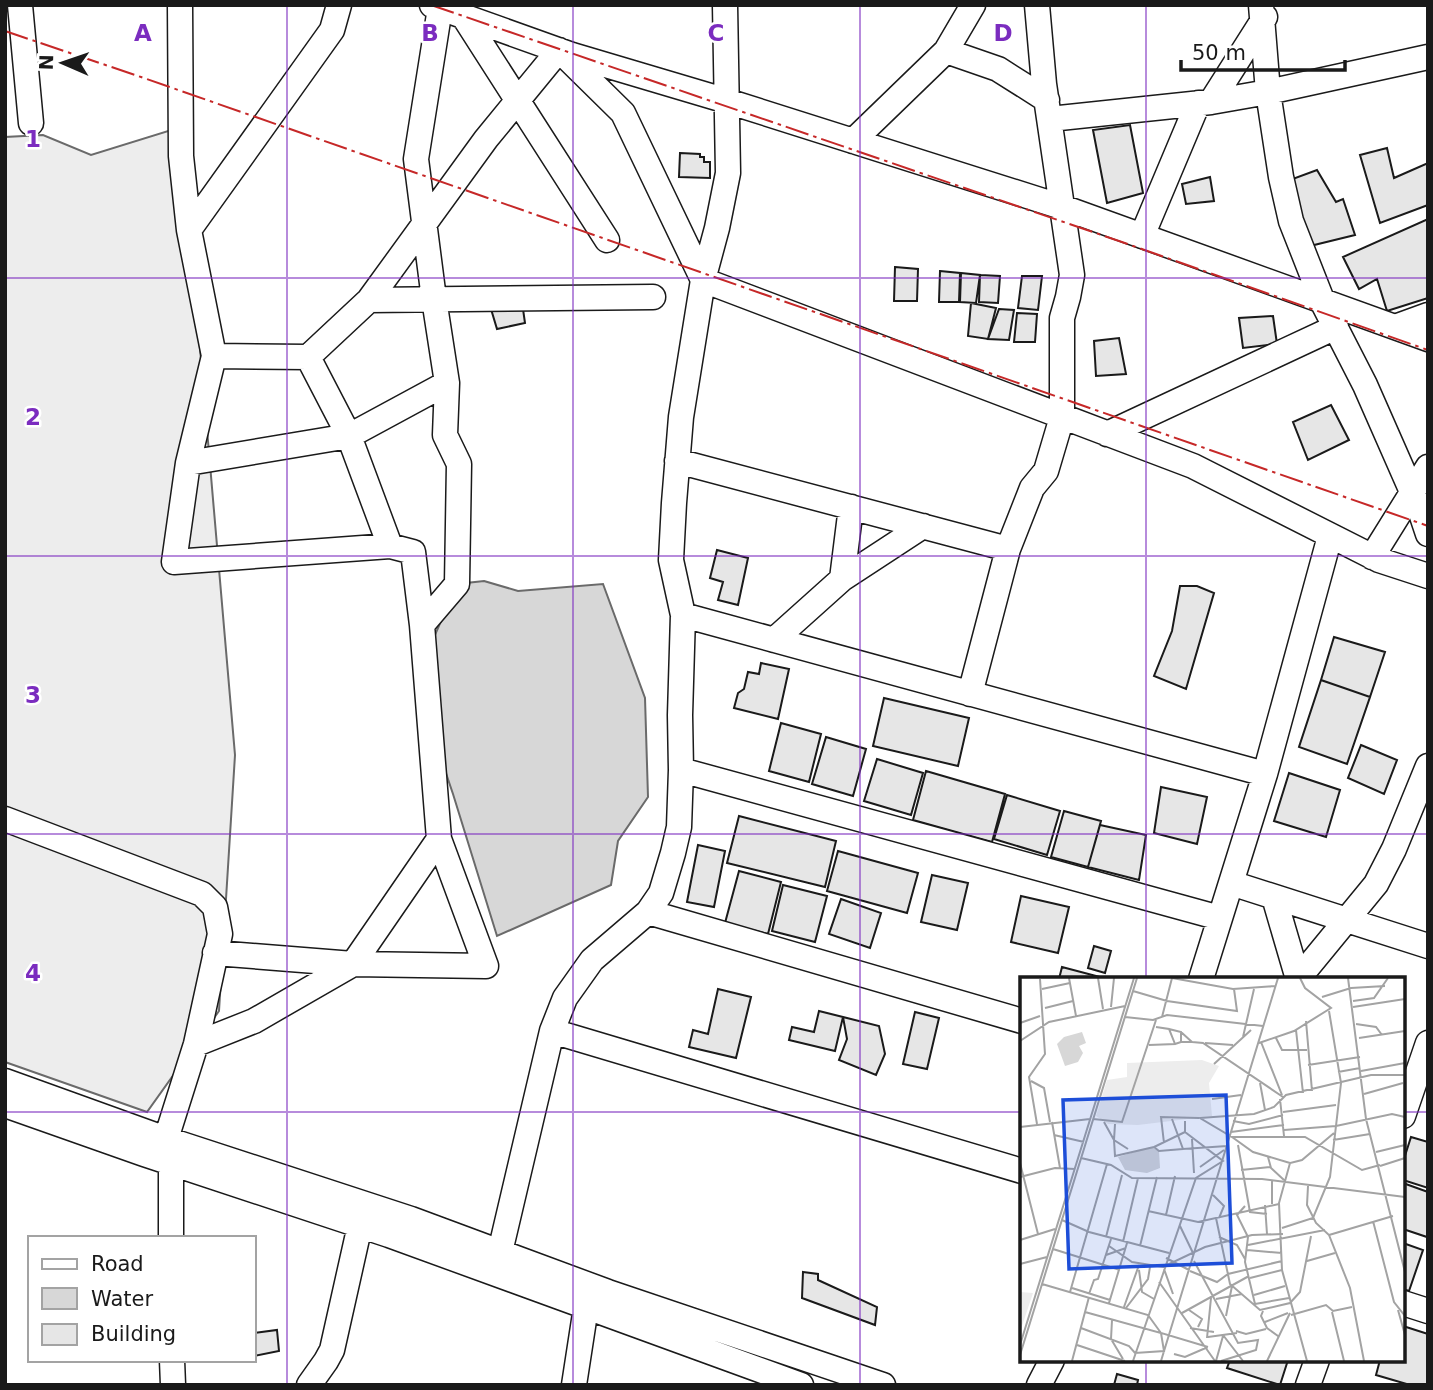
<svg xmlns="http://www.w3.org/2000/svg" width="1433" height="1390" viewBox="0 0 1433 1390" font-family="'DejaVu Sans',sans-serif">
  <rect width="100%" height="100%" fill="#fff"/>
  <path fill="#ededed" stroke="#6a6a6a" stroke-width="2" d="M181 127 235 755 219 1011 147 1112 5 1062V137L43 135 91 155Z"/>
  <path fill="#d7d7d7" stroke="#6a6a6a" stroke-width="2" d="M484 581 518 591 603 584 645 698 648 797 618 841 611 885 497 936 453 794 430 726 425 658 457 584Z"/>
  <path fill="#e6e6e6" stroke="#1a1a1a" stroke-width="2" d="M1130 125 1143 193 1107 203 1093 130Z
    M1387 148 1394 178 1428 163V205L1380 223 1360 155Z
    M680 153 700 154V157H704V162H710V178L679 177Z
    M1317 170 1336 202 1343 199 1355 235 1310 246 1287 181Z
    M1210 177 1214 201 1186 204 1182 184Z
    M1428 219V298L1387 311 1377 279 1359 289 1343 257Z
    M895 267 918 269 917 301H894Z
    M940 271 960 273 959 302H939Z
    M961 273 980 275 976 303 960 302Z
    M980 275 1000 276 998 303 979 302Z
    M1022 276H1042L1038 310 1018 308Z
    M520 288 525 323 497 329 485 289Z
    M971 303 996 308 988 339 968 336Z
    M999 309 1014 310 1009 340 988 339Z
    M1017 313 1037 314 1035 342H1014Z
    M1273 316 1277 344 1243 348 1239 318Z
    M1119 338 1126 374 1096 376 1094 341Z
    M1331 405 1349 440 1308 460 1293 422Z
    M717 550 748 558 738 605 718 600 723 582 710 578Z
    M1180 586H1197L1214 593 1186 689 1154 676 1172 631Z
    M1334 637 1385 652 1370 697 1321 680Z
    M761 663 789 669 778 719 734 708 738 693 744 689 748 672 759 674Z
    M1321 680 1370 697 1347 764 1299 747Z
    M884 698 969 718 958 766 873 746Z
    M781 723 821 734 809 782 769 771Z
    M826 737 866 749 853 796 812 784Z
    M1361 745 1397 760 1384 794 1348 778Z
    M877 759 923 773 911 815 864 801Z
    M926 771 1005 794 992 842 913 820Z
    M1289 773 1340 790 1326 837 1274 821Z
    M1161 787 1207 797 1197 844 1154 833Z
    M1007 795 1060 811 1047 855 994 839Z
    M1064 811 1101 821 1088 867 1051 857Z
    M739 816 836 841 825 887 727 863Z
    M1100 825 1146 835 1139 880 1088 867Z
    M698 845 725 851 714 907 687 902Z
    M838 851 918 873 907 913 827 891Z
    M739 871 781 882 768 934 725 923Z
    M932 875 968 883 957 930 921 922Z
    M783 885 827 896 815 942 772 931Z
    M1021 896 1069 907 1058 953 1011 942Z
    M841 899 881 913 870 948 829 934Z
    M1094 946 1111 951 1105 973 1088 968Z
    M1062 967 1100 977V979H1059Z
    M718 989 751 997 736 1058 689 1047 693 1030 708 1034Z
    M819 1011 843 1017 835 1051 789 1040 792 1027 814 1032Z
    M915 1012 939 1018 927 1069 903 1064Z
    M843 1017 879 1026 885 1054 876 1075 839 1060 847 1039Z
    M1411 1137 1428 1142V1188L1403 1180V1162Z
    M1403 1183 1428 1192 1427 1237 1403 1229Z
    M1403 1243 1423 1250 1409 1291 1403 1289Z
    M803 1272 818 1274V1280L877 1307 875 1325 802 1298Z
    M1403 1326 1428 1334V1385H1410L1376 1375 1380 1360H1403Z
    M277 1330 279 1351 254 1356V1333Z
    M1230 1360H1288L1280 1385 1227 1368Z
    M1117 1374 1138 1380 1137 1385H1114Z"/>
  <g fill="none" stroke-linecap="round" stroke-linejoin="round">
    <g stroke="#1a1a1a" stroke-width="27">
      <path id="minor" d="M20 5 31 123
        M180 5 181 156 189 230 332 30 339 5
        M432 5 572 55 727 101 1062 207 1428 339
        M1261 5 1268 92 1281 177 1291 221 1324 305 1365 385 1420 510 1428 534
        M464 17 607 240
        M946 51 973 5
        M1211 102 1265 17
        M1050 119 1211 102 1268 92 1428 57
        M853 141 946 51 998 69 1047 100
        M189 230 214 356 188 463 174 562 390 546 413 552 422 625 457 584 459 464 445 435 447 383
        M1142 236 1198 103
        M369 300 653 297
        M1395 327 1428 315
        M214 356 308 357 369 300 486 139 559 50 623 113 703 280 1193 466 1379 560 1428 576
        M308 357 349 436 390 546
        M1107 434 1336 327
        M677 461 1008 549
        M188 463 349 436 447 383 434 299 416 159 440 8
        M1372 557 1428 467
        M842 579 923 526
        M683 615 1265 774
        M774 640 842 579 851 507
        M970 694 1008 549 1032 488 1046 471 1062 417V318L1068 297 1072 275 1044 84 1037 5
        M681 770 1220 918
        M5 819 202 894 215 907 220 934 196 1044 166 1139
        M1231 883 1428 946
        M1274 897 1298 979
        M648 912 1022 1021
        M215 953 353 964 439 839
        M1201 979 1265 774 1330 536
        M1298 979 1376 884 1394 849 1428 766
        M552 1031 1022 1171
        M196 1044 254 1021 353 964 486 966 439 839 422 625
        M5 1081 166 1139 411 1219 608 1292 883 1385
        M5 1105 144 1154 389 1235 801 1385
        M1403 1116 1428 1043
        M171 1163V1238
        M500 1252 552 1031 565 998 592 960 648 912 661 893 673 853 679 827 681 770 680 715 683 615 671 560 674 503 681 417 703 280 717 228 728 173 725 5
        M1403 1303 1428 1311
        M172 1360 173 1385
        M309 1385 326 1361 332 1350 360 1225
        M574 1385 586 1307
        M1039 1385 1052 1360
        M1308 1385 1317 1360"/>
    </g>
    <use href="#minor" stroke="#fff" stroke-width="24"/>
    <path stroke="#c62828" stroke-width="2" stroke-dasharray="24 5 3.5 5" stroke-linecap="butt" d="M431 5 1119 241 1428 350
      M5 31 141 77 1428 526"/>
  </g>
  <path fill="none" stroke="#7b2cbf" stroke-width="2" stroke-opacity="0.55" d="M287 5V1385M573 5V1385M860 5V1385M1146 5V979M5 278H1428M5 556H1428M5 834H1428M5 1112H1022M1403 1112H1428M1146 1360V1385"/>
  <g transform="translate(1020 977)">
    <rect width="385" height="385" fill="#fff"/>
    <path d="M182 83 199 89 189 106 192 139 118 148 88 147 76 139 87 103 107 100V86ZM0 315 13 316 0 355Z" fill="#ededed"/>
    <path d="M62 55 66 66 59 69 63 76 58 85 45 89 37 67 44 60ZM131 170 139 174 140 191 127 196 105 193 98 180Z" fill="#d7d7d7"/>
    <path fill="none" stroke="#a3a3a3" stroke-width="2" d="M49 1 56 39M78 1 83 32M152 1 213 12 255 9M328 1 346 142 385 295M22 12 50 6M113 14 147 24 217 34 214 12M302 20 331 11 365 9M333 24 354 21 368 1M91 30 94 1M333 30 385 22M25 31 53 24M105 40 133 43 147 38 243 49M142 40 152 1M286 44 292 114M0 46 20 39M336 47 356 50 362 58M149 52 161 55V65L155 67M276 53 283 116M161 55 172 65H161M223 60 234 12M256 61 262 73H287M339 61 385 54M0 64 29 45 105 29M172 65 183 66 263 120M241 65 262 118M185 66 213 68M239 66 274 54 311 31 285 11 280 1M129 68 155 67 149 52 136 50M194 87 231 53M288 88 340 80M341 94 385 86M318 95 340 91M11 104 24 111 30 145M240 106 245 133M344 117 383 106M192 122 221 118M260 122 264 159M263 135 316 128M73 142 102 145 136 43M152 142 163 172 207 169M213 144 229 147 263 138M32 145 40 191M84 145 94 163 95 179 134 170M17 147 9 100 25 77 20 2M95 147 94 163 108 172M0 150 70 142M264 153 316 149 372 137 385 140M211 155 264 148M34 158 64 165M212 160 233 175 270 186M172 162 174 196M313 163 350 157M144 166 141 140 179 141M218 168 230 235 247 237M163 172 139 174 134 170 165 155M356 175 385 168M248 180 251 191 264 203M61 181 91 188 112 201 242 202 385 220M0 186 18 257M360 188 342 193 285 160H212L180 141 234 137 254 130 266 118 351 98H385M360 189 385 181M180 190 204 173M221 193 250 190M0 200 35 191 55 192M288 209 287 228 296 246 309 258 330 311 344 384M193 218 204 229 199 241M252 227V203M245 228 247 257M225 229 217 238 228 260 225 285 235 327M128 234 178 245 259 227M146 238 155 199M196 241 210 307 240 333 270 326 280 315 291 259M42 243 69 255 149 276M353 244 374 325 385 339M160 249 173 276M262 251 293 241 310 200 321 106 309 34M309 258 373 239M86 260 102 198M199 260 217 268 225 282M0 263 35 252M103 265 118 201M228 268 305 253M89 269 112 285 143 290 185 270 232 258 263 257M120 269 137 200M33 272 100 293M227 273 262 276M86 278 106 271M146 281 169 293M174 284 218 366 238 363 236 373 201 384M287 284 315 276M0 287 27 280M144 292 153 317M119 293 122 315 134 322M170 294 197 305 208 297 262 284M230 301 262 293M139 305 195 384M22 307 128 338 141 356 188 370M52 311 90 323M50 315 87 187M69 317 74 303 78 302 91 262M234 318 265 309M196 322 222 317M89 326 107 266M235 327 269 321M104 330 119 288M106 331 128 302 130 290M169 333 182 342 178 350M378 333 385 358M243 334 241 339 247 351 258 359M312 335 324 384M162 336 229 299M271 338 306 328 313 334 332 330M206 339 212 309M92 343 91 362 103 382M245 345 268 336M61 351 109 369 115 376 144 374 141 356 65 335M170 351 194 355M216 354 226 357 246 352M203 358 223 384M188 360 217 356M187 361 191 321M0 368 114 1M57 368 105 384M154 377 165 380 188 370M0 378 117 1M52 384 69 320M113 384 176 201 203 184 165 155V144M141 384 258 1M196 384 203 359M247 384 270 336M287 384 262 293 259 226 270 186 282 183 314 156"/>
    <path fill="#1d4ed8" fill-opacity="0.15" stroke="#1d4ed8" stroke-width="3.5" d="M206 118 212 286 49 292 43 123Z"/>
    <rect width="385" height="385" fill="none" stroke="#1a1a1a" stroke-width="3.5"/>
  </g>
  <g font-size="23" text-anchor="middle" font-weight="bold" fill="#7b2cbf" stroke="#fff" stroke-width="5" stroke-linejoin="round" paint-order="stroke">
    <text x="143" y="41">A</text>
    <text x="430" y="41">B</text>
    <text x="716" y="41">C</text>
    <text x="1003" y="41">D</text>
    <text x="33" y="147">1</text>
    <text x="33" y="425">2</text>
    <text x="33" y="703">3</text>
    <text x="33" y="981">4</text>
  </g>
  <rect width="1433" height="1390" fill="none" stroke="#1a1a1a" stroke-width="14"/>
  <rect x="28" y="1236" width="228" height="126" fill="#ffffff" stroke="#a3a3a3" stroke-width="2"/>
  <rect x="42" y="1259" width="35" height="10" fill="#ffffff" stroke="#a3a3a3" stroke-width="2"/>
  <text x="91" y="1271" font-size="21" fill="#1a1a1a">Road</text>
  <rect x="42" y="1288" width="35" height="21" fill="#d7d7d7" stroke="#a3a3a3" stroke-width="2"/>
  <text x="91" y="1306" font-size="21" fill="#1a1a1a">Water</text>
  <rect x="42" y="1324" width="35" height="21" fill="#e6e6e6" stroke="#a3a3a3" stroke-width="2"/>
  <text x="91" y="1341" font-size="21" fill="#1a1a1a">Building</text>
  <g transform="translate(63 63) rotate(272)" stroke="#ffffff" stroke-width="5" paint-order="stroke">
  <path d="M0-5L12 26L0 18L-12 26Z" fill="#1a1a1a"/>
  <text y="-10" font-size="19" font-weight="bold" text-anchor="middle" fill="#1a1a1a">N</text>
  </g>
  <path d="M1181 60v10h164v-10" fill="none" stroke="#1a1a1a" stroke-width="3.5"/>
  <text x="1192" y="60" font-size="21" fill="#1a1a1a" stroke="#ffffff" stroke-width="5" paint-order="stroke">50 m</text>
</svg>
